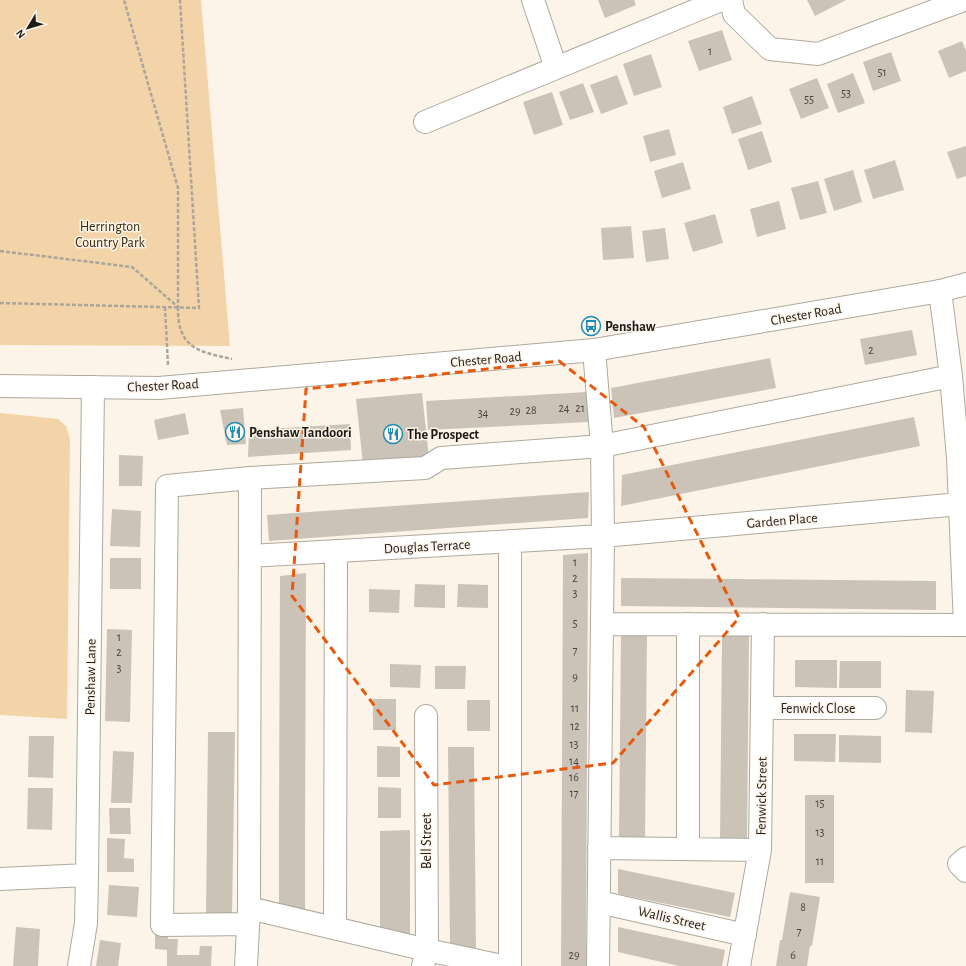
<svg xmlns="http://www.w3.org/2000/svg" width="966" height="966" viewBox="0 0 966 966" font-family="'Alegreya Sans',sans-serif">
  <rect width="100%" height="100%" fill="#fcf4e8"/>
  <path fill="#f2d4a8" d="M0 0H201L230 346 0 345Z
    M0 413 58 419 66 426 70 439 67 719 0 715Z"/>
  <path fill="#cbc3b8" d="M598 0H634L636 5 605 18Z
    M807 0H846L815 16Z
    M722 30 732 60 699 71 688 41Z
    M962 41 966 51V71L949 78 938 51Z
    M891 52 901 81 873 91 863 62Z
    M651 54 662 87 634 96 623 64Z
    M853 73 865 103 838 113 827 84Z
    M617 75 628 104 601 114 590 85Z
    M817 78 829 108 801 119 789 89Z
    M583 83 594 112 570 120 559 92Z
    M552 92 563 125 534 135 523 102Z
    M752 96 762 124 732 134 723 107Z
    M669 129 676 155 650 162 643 136Z
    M762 131 772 162 748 170 738 139Z
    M966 146V176L957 179 947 152Z
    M895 160 904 190 873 199 864 170Z
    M683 162 691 189 662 198 654 171Z
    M853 170 862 202 834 211 824 179Z
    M818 181 827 213 800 220 791 188Z
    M779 201 786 229 757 237 750 209Z
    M715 214 723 243 693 252 684 223Z
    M631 226 634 258 603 260 601 228Z
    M665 228 669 259 646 262 642 231Z
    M912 330 917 355 865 365 860 339Z
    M770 358 776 388 614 418 611 388Z
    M587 392 589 422 428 430 426 401Z
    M422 393 429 458 363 464 356 399Z
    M243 408 246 444 227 445 220 410Z
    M185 413 189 434 158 440 154 420Z
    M914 417 920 446 621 506 622 475Z
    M350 424 351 450 248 457 249 430Z
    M119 455 143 456 142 486H119Z
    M589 492 588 518 269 541 267 515Z
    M112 509 141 511 140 547 110 546Z
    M588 553 586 966H561L563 555Z
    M110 558H141V589H110Z
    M306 573 305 846V917L279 912V815L280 576Z
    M621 578 936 581V610L621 606Z
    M415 584 445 585V608L414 607Z
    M458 584 488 585V608L457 607Z
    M369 589 400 590 399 613 369 612Z
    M107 629 132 630 130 722 105 721Z
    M621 635H647L645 840 619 839Z
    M722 636H749L747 841H720Z
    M795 660H837V688L795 687Z
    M840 661H881V688H839Z
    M390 664 421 665 420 688 390 687Z
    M435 666H466L465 689H435Z
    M906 690 934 691 932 733 905 732Z
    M373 699H396V730H373Z
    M467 700H490V731H467Z
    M208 732H235L232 917H206Z
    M794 734H836L835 762 794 761Z
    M839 735 881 736V763L839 762Z
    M29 736H54L53 778 28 777Z
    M377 746 400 747V777H377Z
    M448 747H474L476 953 450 948Z
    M113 751 134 752 132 803H111Z
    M378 787 401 788V818H378Z
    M28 788H53L52 830 27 829Z
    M805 795H834V883H805Z
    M109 808H130L131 834H110Z
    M410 830V939L380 932V831Z
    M107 838 125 839 124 858 134 859V872H107Z
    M618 869 735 893 730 917 618 894Z
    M109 885 139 887 137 917 107 915Z
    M790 892 820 897 812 946H810L807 966H776L780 940H782Z
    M16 927 40 929 38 966H13Z
    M618 927 725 950 722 966H679L618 952Z
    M155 932 168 933V939H178L177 955H199L200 946H212L211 966H167V950L155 949Z
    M100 940 121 943 118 966H96Z"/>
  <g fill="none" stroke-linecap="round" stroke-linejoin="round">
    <g stroke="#afa89d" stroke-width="24">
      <path id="minor" d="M533 0 556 68
        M731 0 734 14 770 49 818 54 961 1
        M425 122 721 0
        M594 350 602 446 603 536 598 966
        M510 541V966
        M250 556 603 536 960 504
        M602 624 965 625 958 458 951 376 940 291
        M688 624V849
        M762 708H875
        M599 848 760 850
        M966 858 959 864 966 871
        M0 879 87 875
        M599 902 745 935
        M249 908 427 950 502 966
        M248 924 162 925 167 486 250 478 425 468 441 458 602 446 951 376
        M335 928 336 551
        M79 966 86 923 87 875 93 387
        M246 966 249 908 250 478
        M423 966 427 950 426 716
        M739 966 760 850 763 624"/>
    </g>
    <g stroke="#afa89d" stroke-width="24">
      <path id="major" d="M0 386 159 388 594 350 940 291 966 284"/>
    </g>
    <path stroke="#aba59c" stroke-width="2.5" stroke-dasharray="4 2" stroke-linecap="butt" d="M0 251 132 267 178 307V188L124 0
      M0 303 199 308 180 0
      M165 307 168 366
      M178 307C177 348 199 352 232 359"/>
    <use href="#minor" stroke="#fff" stroke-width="22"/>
    <use href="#major" stroke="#fff" stroke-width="22"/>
  </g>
  <path fill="none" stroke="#e8590c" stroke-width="3" stroke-dasharray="8 5" stroke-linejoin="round" d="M559 361 644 427 739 618 613 763 434 785 292 596 306 389Z"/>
  <defs>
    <g id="bus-ring" transform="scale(1)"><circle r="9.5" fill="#fcf4e8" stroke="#1e8bb2" stroke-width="1.5"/><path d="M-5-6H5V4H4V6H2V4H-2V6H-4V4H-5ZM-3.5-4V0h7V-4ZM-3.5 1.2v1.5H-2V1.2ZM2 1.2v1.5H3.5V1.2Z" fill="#1e8bb2"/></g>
    <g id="restaurant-ring" transform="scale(1)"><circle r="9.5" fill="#fcf4e8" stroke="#1e8bb2" stroke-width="1.5"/><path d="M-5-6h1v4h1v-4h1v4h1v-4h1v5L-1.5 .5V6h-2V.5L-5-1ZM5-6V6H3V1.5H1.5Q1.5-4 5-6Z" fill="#1e8bb2"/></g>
  </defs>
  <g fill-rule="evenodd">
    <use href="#bus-ring" x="591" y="326"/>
    <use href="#restaurant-ring" x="235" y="432"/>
    <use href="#restaurant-ring" x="393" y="434"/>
  </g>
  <g text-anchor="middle" stroke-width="3" stroke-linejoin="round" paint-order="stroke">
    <g font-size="12" fill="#49453f">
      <text x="710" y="55">1</text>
      <text x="882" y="76">51</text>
      <text x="846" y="97">53</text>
      <text x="809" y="103">55</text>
      <text x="871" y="354">2</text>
      <text x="564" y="412">24</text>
      <text x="580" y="412">21</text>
      <text x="531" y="414">28</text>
      <text x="515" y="415">29</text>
      <text x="483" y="417">34</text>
      <text x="575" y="566">1</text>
      <text x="575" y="582">2</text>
      <text x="575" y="597">3</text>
      <text x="575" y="627">5</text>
      <text x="119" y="641">1</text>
      <text x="575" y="654">7</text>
      <text x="119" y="656">2</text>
      <text x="119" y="672">3</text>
      <text x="575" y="681">9</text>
      <text x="575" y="712">11</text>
      <text x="575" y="730">12</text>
      <text x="574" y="748">13</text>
      <text x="574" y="765">14</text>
      <text x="574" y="781">16</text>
      <text x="574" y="797">17</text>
      <text x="820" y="807">15</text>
      <text x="820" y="836">13</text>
      <text x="820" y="865">11</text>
      <text x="803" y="911">8</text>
      <text x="799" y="935">7</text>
      <text x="574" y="959">29</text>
      <text x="793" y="959">6</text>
    </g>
    <g font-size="14" fill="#3a2809" stroke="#fcf4e8">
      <text x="110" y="231">Herrington<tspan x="110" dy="16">Country Park</tspan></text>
    </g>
    <g font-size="14" fill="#1e1b17" stroke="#fcf4e8">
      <text transform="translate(806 314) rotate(-10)" y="5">Chester Road</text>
      <text transform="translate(486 359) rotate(-5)" y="5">Chester Road</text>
      <text transform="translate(163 385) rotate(-3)" y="5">Chester Road</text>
      <text transform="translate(782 520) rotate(-5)" y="5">Garden Place</text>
      <text transform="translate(427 546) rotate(-3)" y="5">Douglas Terrace</text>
      <text transform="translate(90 677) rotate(-89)" y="5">Penshaw Lane</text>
      <text x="818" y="713">Fenwick Close</text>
      <text transform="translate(761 796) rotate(-89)" y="5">Fenwick Street</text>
      <text transform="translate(426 841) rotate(-90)" y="5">Bell Street</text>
      <text transform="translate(672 918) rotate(13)" y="5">Wallis Street</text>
    </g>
    <g font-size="14" font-weight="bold" fill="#1e1b17" stroke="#fcf4e8" text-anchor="start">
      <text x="605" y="331">Penshaw</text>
      <text x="249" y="437">Penshaw Tandoori</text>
      <text x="407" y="439">The Prospect</text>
    </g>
  </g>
  <g transform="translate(28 28) rotate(232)" stroke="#fcf4e8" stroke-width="3" paint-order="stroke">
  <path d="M0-3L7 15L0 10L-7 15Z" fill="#1e1b17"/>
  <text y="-6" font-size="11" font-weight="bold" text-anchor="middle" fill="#1e1b17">N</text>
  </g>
</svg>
